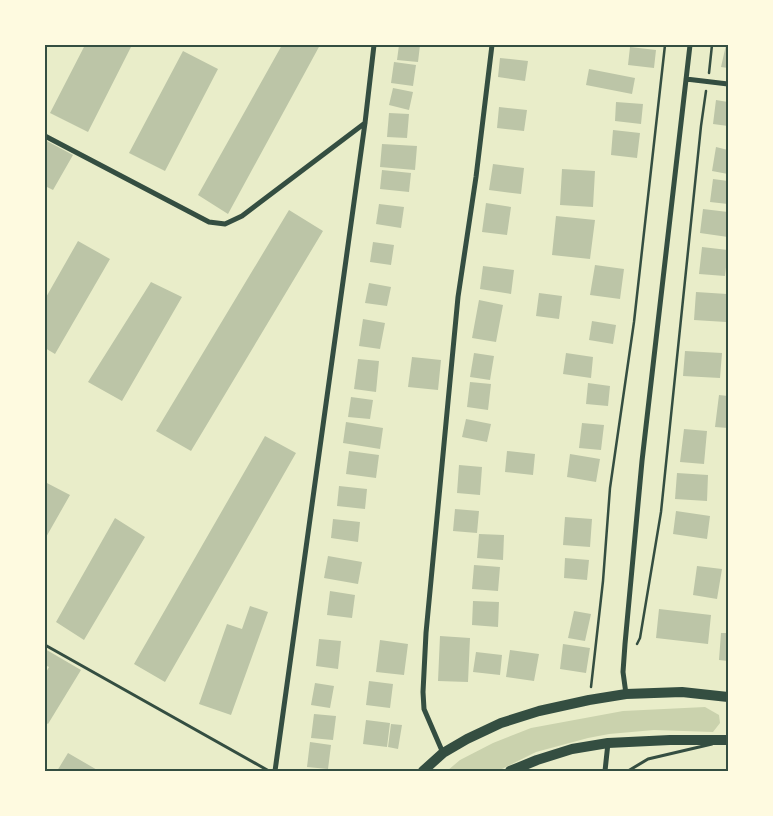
<svg xmlns="http://www.w3.org/2000/svg" width="773" height="816" viewBox="0 0 773 816" font-family="Roboto,sans-serif">
  <rect width="100%" height="100%" fill="#e9edc9"/>
  <path fill="#cad2ad" d="M705 707 719 715 720 723 713 732 654 730 609 734 588 738 536 752 498 771H447L460 760 493 743 531 728 623 711Z"/>
  <path fill="#bcc5a7" d="M85 45H132L88 132 50 113Z
    M282 45H320L228 214 198 195Z
    M399 45H420L418 62 397 60Z
    M726 45H728V68L721 67Z
    M630 47 656 50 654 68 628 65Z
    M183 51 218 69 165 171 129 153Z
    M500 58 528 61 525 81 498 77Z
    M394 62 416 65 413 86 391 83Z
    M589 69 635 78 632 94 586 85Z
    M393 88 413 92 409 110 389 105Z
    M716 100 728 102V126L713 124Z
    M616 102 643 104 641 124 615 121Z
    M499 107 527 110 524 131 497 128Z
    M389 113 409 114 407 138 387 137Z
    M613 130 640 133 637 158 611 155Z
    M45 140 73 155 53 190 45 186Z
    M382 144 417 146 415 170 380 167Z
    M716 147 728 150V174L712 171Z
    M493 164 524 168 521 194 489 190Z
    M562 169 595 171 593 207 560 205Z
    M382 170 411 173 409 192 380 189Z
    M713 179 728 181V204L710 202Z
    M486 203 511 207 507 235 482 232Z
    M379 204 404 207 401 228 376 224Z
    M703 209 728 212V237L700 233Z
    M289 210 323 231 191 451 156 431Z
    M556 216 595 220 590 259 552 255Z
    M78 241 110 259 55 354 45 348V299Z
    M373 242 394 245 391 265 370 262Z
    M702 247 728 250 725 276 699 274Z
    M595 265 624 269 620 299 590 295Z
    M483 266 514 270 511 294 480 289Z
    M151 282 182 297 122 401 88 382Z
    M369 283 391 287 387 306 365 303Z
    M696 292 727 294 726 322 694 320Z
    M539 293 562 296 559 319 536 316Z
    M479 300 503 305 496 342 472 338Z
    M363 319 385 323 380 349 359 346Z
    M592 321 616 325 613 344 589 340Z
    M685 351 722 353 720 378 683 376Z
    M474 353 494 356 490 380 470 377Z
    M566 353 593 357 591 378 563 374Z
    M412 357 441 360 438 390 408 387Z
    M358 359 379 361 376 392 354 389Z
    M470 382 491 384 488 410 467 407Z
    M588 383 610 386 608 406 586 404Z
    M719 395 728 396V428L715 427Z
    M351 397 373 400 370 419 348 417Z
    M466 419 491 424 487 442 462 437Z
    M346 422 383 428 380 449 343 443Z
    M582 423 604 425 601 450 579 448Z
    M684 429 707 431 704 464 680 462Z
    M265 436 296 453 165 682 134 664Z
    M349 451 379 455 376 478 346 474Z
    M507 451 535 454 533 475 505 472Z
    M570 454 600 459 596 482 567 477Z
    M459 465 482 467 480 495 457 493Z
    M677 473 708 475 707 501 675 499Z
    M45 482 70 495 45 539Z
    M339 486 367 489 365 509 337 506Z
    M455 509 479 511 477 533 453 531Z
    M676 511 710 516 707 539 673 534Z
    M565 517 592 519 590 547 563 545Z
    M115 518 145 537 84 640 56 622Z
    M333 519 360 522 358 542 331 538Z
    M479 534 504 535 503 560 477 558Z
    M328 556 362 562 358 584 324 578Z
    M565 558 589 560 587 580 564 578Z
    M474 565 500 567 498 591 472 589Z
    M697 566 722 569 717 599 693 595Z
    M330 591 355 595 352 618 327 615Z
    M473 601 499 602 498 627 472 625Z
    M250 606 268 612 231 715 199 704 227 624 242 629Z
    M659 609 711 615 708 644 656 638Z
    M574 611 591 614 585 641 568 638Z
    M721 633H728V661L719 660Z
    M440 636 470 638 468 682 438 681Z
    M319 639 341 641 338 669 316 666Z
    M380 640 408 644 404 675 376 672Z
    M563 644 590 648 586 673 560 669Z
    M45 649 81 670 48 724 45 722V674L49 667 45 665Z
    M510 650 539 654 534 681 506 677Z
    M476 652 502 655 500 675 473 672Z
    M369 681 393 684 390 708 366 705Z
    M315 683 334 686 330 708 311 705Z
    M314 714 336 716 333 740 311 738Z
    M366 720 390 723 387 747 363 744Z
    M391 724 402 725 398 749 388 747Z
    M310 742 331 745 328 769 307 767Z
    M68 753 99 771H57Z"/>
  <g fill="none" stroke-linecap="round" stroke-linejoin="round">
    <path stroke="#344e41" stroke-width="2.5" d="M709 73 712 45
      M637 644 640 638 661 512 701 126 706 91
      M591 687 603 581 610 488 634 322 665 45"/>
    <path stroke="#344e41" stroke-width="3" d="M45 645 269 771
      M628 771 648 759 712 744"/>
    <path stroke="#344e41" stroke-width="5" d="M686 79 728 84
      M45 136 209 222 225 224 242 216 365 123
      M626 694 623 672 625 644 642 461 690 45
      M443 753 424 709 423 692 426 633 458 297 476 177 492 45
      M275 771 365 123 374 45
      M605 771 608 743"/>
    <path stroke="#344e41" stroke-width="10" d="M423 771 443 753 467 739 501 723 539 711 589 700 626 694 682 692 728 697
      M510 771 537 760 572 749 608 743 670 740H728"/>
  </g>
  <rect width="773" height="816" fill="none" stroke="#fefae0" stroke-width="92"/>
  <rect x="46" y="46" width="681" height="724" fill="none" stroke="#344e41" stroke-width="2"/>
</svg>
